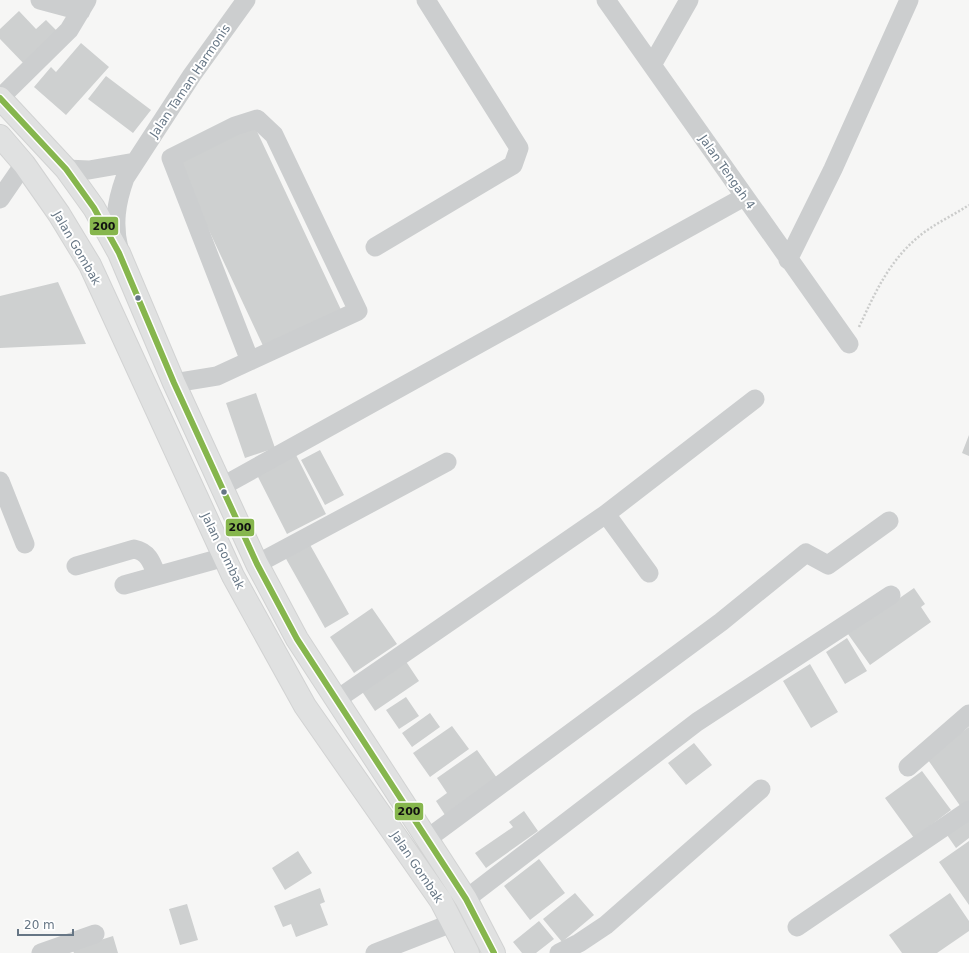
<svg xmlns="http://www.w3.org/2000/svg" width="969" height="953" viewBox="0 0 969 953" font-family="'DejaVu Sans',sans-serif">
  <rect width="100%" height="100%" fill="#f6f6f5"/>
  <path fill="#ced0d0" d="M19 11 36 29 46 20 61 35 28 68 0 39V29Z
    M81 43 109 67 66 115 34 87 51 67 56 72Z
    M106 76 151 110 133 133 88 99Z
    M253 123 343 314 265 350 176 160Z
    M58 282 86 344 0 348V296Z
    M256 393 275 448 245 458 226 403Z
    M969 435V456L962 453Z
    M320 450 344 495 325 505 301 460Z
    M295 453 326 514 287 534 256 473Z
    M309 543 349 614 325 628 285 557Z
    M914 588 925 604 921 607 931 622 870 665 848 634Z
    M372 608 397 644 354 673 330 637Z
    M847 638 867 671 845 684 826 652Z
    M403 657 419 681 375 711 359 687Z
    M810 664 838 712 811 728 783 681Z
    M406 697 419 716 399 729 386 710Z
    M430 713 440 727 412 747 402 733Z
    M452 726 469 749 430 777 413 753Z
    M969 727V806L963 810 926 757Z
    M694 743 712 765 686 785 668 763Z
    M477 750 497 778 445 815 436 801 447 793 437 778Z
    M922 771 951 810 914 838 885 798Z
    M524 811 538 831 486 868 475 853 513 827 509 822Z
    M969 815V838L956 848 945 832Z
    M969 841V905L939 862Z
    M298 851 312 873 285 890 272 868Z
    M539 859 565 893 530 920 504 886Z
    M320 888 325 902 320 904 328 925 296 937 291 924 283 927 274 906Z
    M575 893 594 915 562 942 543 919Z
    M950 893 969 921V931L937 953H902L889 935Z
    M187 904 198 940 180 945 169 909Z
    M539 921 554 939 536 953H522L513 942Z
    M113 936 118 953H74L72 949Z"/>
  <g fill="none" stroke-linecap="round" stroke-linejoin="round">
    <g stroke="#d2d3d3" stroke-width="24">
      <path id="major" d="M0 98 66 169 94 208 119 253 174 383 257 564 297 639 466 899 494 953
        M0 136 24 164 59 214 90 265 233 576 305 706 441 901 468 953"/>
    </g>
    <path stroke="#cbcccb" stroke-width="2.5" stroke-dasharray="2 2" stroke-linecap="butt" d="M859 327C875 293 888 263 917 238 932 225 952 216 969 205"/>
    <path stroke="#cccecf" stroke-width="19" d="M40 0 81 11
      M606 0 849 344
      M652 65 689 0
      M0 98 69 30 87 0
      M66 169 89 170 135 162
      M0 199 24 164
      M375 247 513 165 519 148 426 0
      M119 249C113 224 116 203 125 178L192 75 246 0
      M788 260 833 169 909 0
      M174 383 217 376 358 311 274 135 257 119 235 126 171 158 250 361
      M0 481 25 544
      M221 487 744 197
      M606 514 649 573
      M257 564 447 462
      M76 566 134 549C149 552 152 563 157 576
      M124 585 225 557
      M336 700 606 514 755 399
      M908 767 969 714
      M427 839 721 622 806 553 828 565 889 521
      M466 899 697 722 891 595
      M797 927 969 810
      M41 953 95 934
      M375 953 452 923
      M559 953 579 943 606 925 761 789"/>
    <use href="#major" stroke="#e0e1e1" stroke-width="22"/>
    <g stroke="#fff" stroke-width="9">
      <path id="bus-1" d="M0 98 66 169 94 208 119 253 174 383 257 564 297 639 466 899 494 953"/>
    </g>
    <use href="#bus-1" stroke="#86b64d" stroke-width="6"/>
  </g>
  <g fill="#667685" stroke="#fff" stroke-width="1.5">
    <circle cx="138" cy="298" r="3.5"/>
    <circle cx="224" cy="492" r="3.5"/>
  </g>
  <g text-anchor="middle" stroke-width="4" stroke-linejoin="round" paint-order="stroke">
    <g font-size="12" fill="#667685" stroke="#fff">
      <text transform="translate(190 81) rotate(-56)" y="4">Jalan Taman Harmonis</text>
      <text transform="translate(727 172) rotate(55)" y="4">Jalan Tengah 4</text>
      <text transform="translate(77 248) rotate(60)" y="4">Jalan Gombak</text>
      <text transform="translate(223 551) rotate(64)" y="4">Jalan Gombak</text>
      <text transform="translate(417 867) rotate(56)" y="4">Jalan Gombak</text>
    </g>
  </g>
  <g stroke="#fff" stroke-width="1.5">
    <rect x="89" y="216" width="30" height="20" rx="4" fill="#86b64d"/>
    <rect x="225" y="518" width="30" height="19" rx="4" fill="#86b64d"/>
    <rect x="394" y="802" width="30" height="19" rx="4" fill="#86b64d"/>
  </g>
  <g font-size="11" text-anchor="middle" font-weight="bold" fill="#111">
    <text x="104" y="230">200</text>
    <text x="240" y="531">200</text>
    <text x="409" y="815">200</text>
  </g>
  <path d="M18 929v6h55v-6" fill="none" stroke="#667685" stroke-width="2"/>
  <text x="24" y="929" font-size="12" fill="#667685" stroke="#ffffff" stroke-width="3" paint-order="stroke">20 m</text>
</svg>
